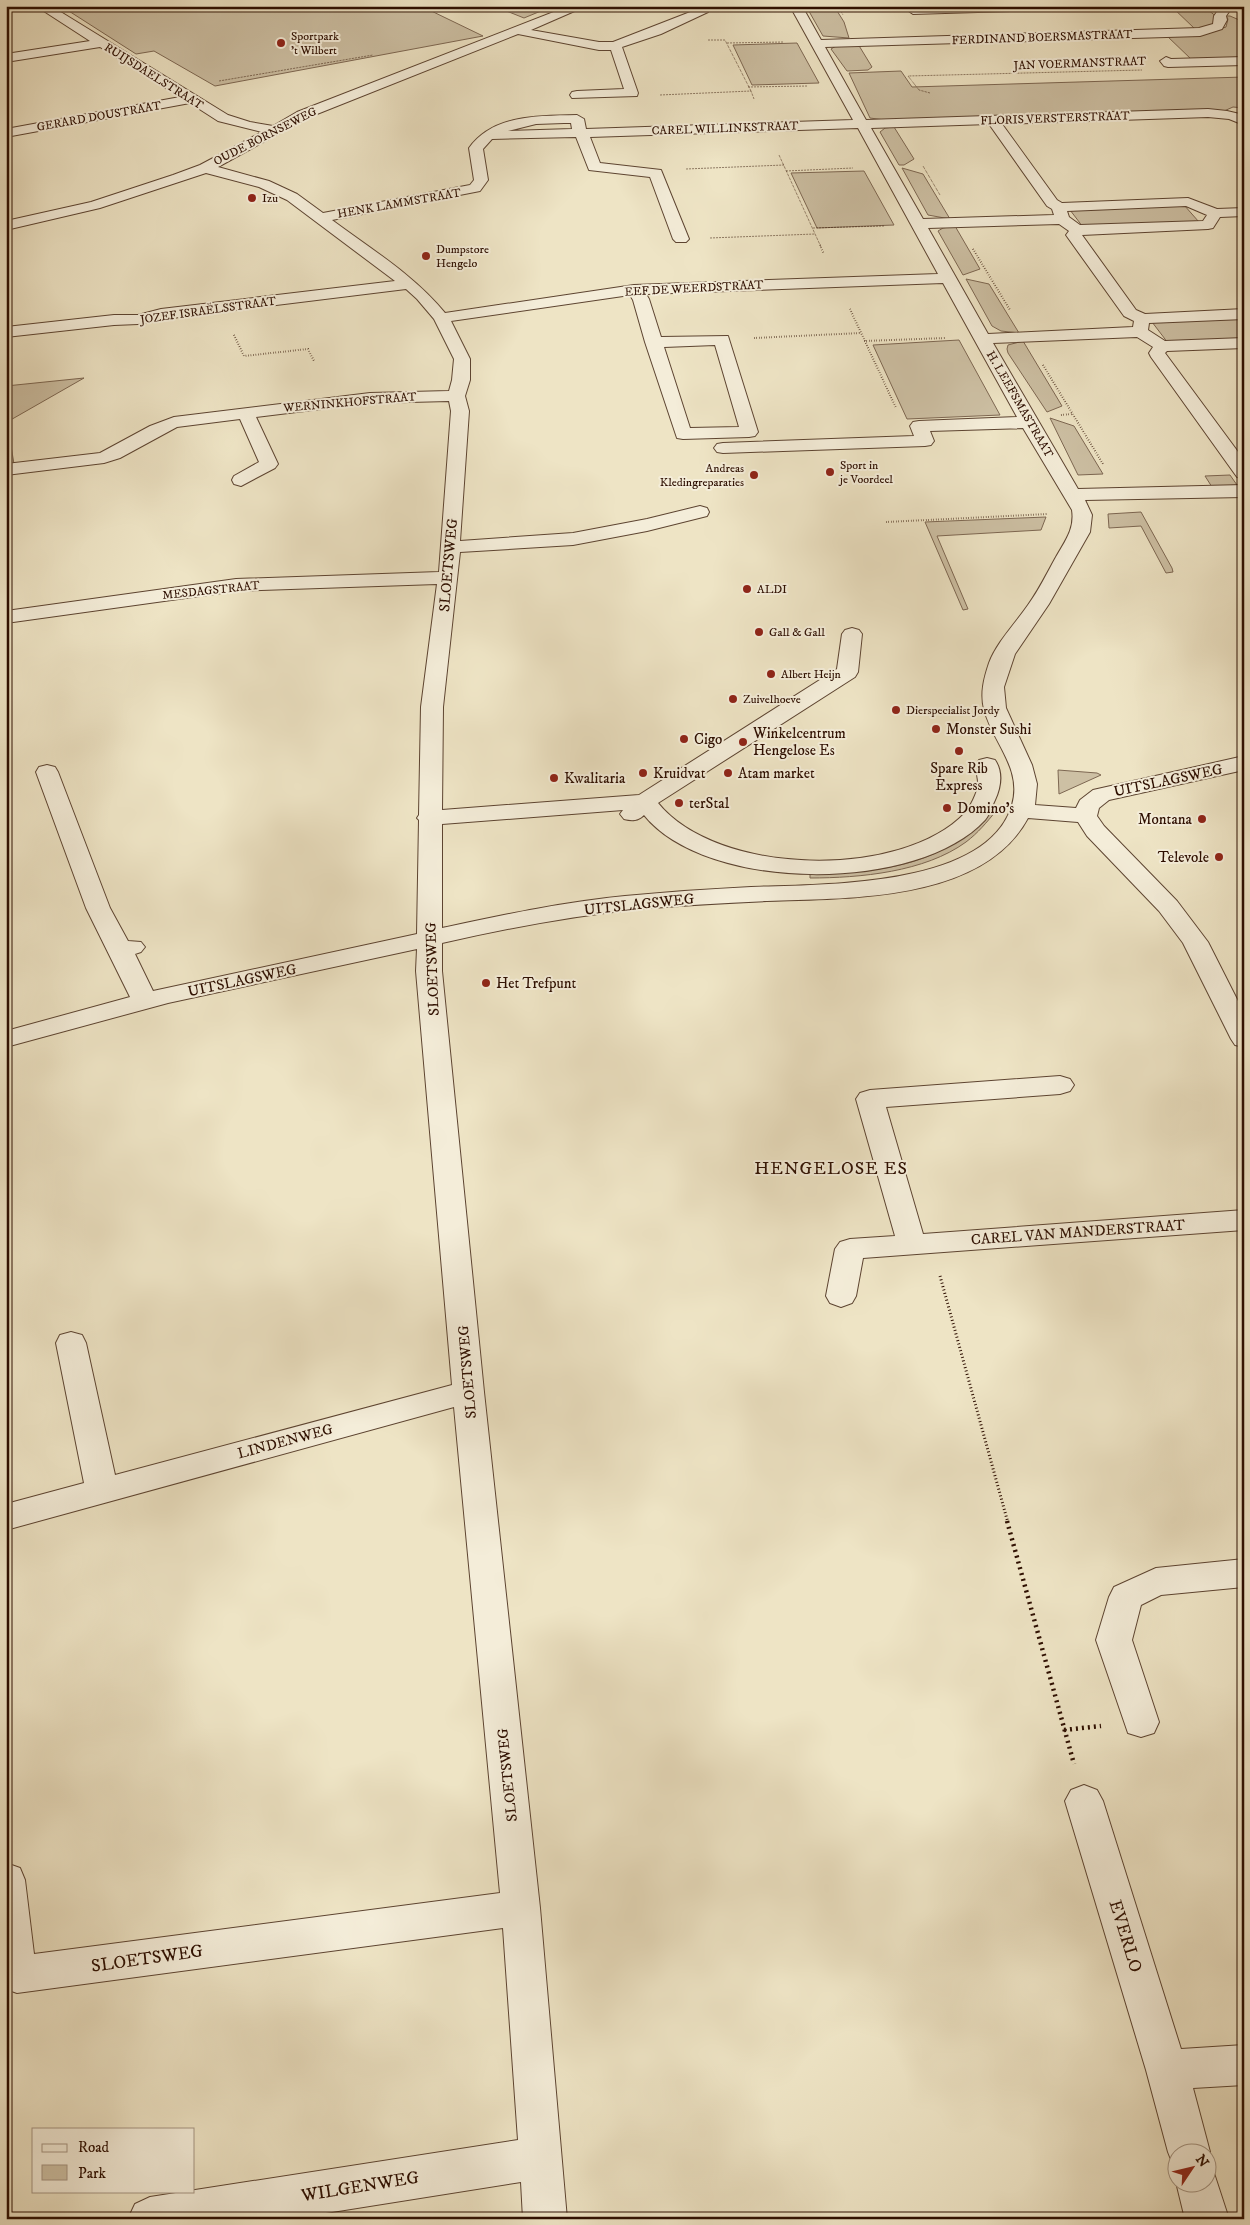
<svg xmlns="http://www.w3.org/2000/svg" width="1250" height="2225" viewBox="0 0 1250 2225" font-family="'IM FELL DW Pica',serif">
  <rect width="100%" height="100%" fill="#eee4c5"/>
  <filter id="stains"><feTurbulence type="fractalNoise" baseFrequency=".004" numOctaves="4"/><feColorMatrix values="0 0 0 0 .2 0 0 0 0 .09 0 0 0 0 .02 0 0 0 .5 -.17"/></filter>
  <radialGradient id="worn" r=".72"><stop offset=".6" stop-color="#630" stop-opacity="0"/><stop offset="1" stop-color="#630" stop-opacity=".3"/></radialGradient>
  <path fill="#cdc0a4" stroke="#7d6752" d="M61 6H421L483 36 215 86 154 51 136 54Z
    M494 6H553L524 18Z
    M806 6H834L844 22 849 38 823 36Z
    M1171 6H1203L1217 17 1212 27 1195 29Z
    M1226 16H1230L1244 22V59L1192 60 1166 35 1216 30 1226 27 1228 19Z
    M797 43 819 83 752 85 733 45Z
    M858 44 872 67 868 70 847 71 831 49 836 46Z
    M901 71 912 87 1244 77V108L1233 107 1224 111 885 120 870 118 849 73Z
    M894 127 914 159 904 165H899L880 132 885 128Z
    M902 168 923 174 950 219 928 215Z
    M864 171 894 225 817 228 791 173Z
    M1184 205 1199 222 1083 227 1070 210Z
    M955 226 980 269 963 275 938 231 943 228Z
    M966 279 989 284 1019 333 1001 331 992 326Z
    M1244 318V340L1168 343 1152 322Z
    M959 340 1000 415 907 419 873 345Z
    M1023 341 1062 406 1047 412 1008 353 1007 349 1008 345Z
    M84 378 7 422 14 464 6 465V386Z
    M1050 418 1074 426 1103 474 1078 475Z
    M1230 475 1237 485 1212 487 1205 476Z
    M1141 512 1172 568 1173 572 1166 573 1141 526 1109 528 1108 514Z
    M1046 517 1041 530 937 536 968 609 963 610 925 522Z
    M1058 770 1097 773 1101 775 1059 794Z
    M987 809 996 811C987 822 978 833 966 842 925 872 860 878 810 878V873C859 873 916 870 958 840 968 832 978 819 987 809Z"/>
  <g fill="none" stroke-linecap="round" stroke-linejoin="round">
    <g stroke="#5d4431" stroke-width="2">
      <path id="minor" d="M36 6H51L228 115 250 122 273 126 297 112 569 6H586L531 30 599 42H613L698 9 702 8 708 12 661 34 622 47 638 93 637 96 572 98 570 95 572 92 577 91 624 89 611 50H599L518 34 307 118 218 167 269 181 297 194 323 213 470 185 474 180 469 148C493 114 539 116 577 115L584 119 586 129 853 120 790 6H802L821 40 1199 28 1213 24 1214 16 1221 6H1233L1226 16 1227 20 1222 29 1200 36 825 47 866 120 1208 109 1227 111 1244 115V125L1229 119 1208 117 1002 124 1057 200 1062 203 1188 198 1217 209 1244 208V216L1220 217 1213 228 1208 229 1082 235 1136 310 1145 314 1244 309V319L1149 323 1148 330 1165 341 1244 338V348L1167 351 1165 353 1244 460V478L1237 477 1151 357 1149 353 1153 347 1137 337 993 343 1078 489 1244 485V497L1085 500 1092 515 1090 532 1049 604 1015 654 1004 687 1006 708 1032 765 1037 784 1035 805 1076 808 1080 800 1093 790 1244 756V770L1109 800 1099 808 1097 816 1104 826 1177 901 1208 942 1244 1013V1047L1235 1045 1231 1039 1183 943 1159 911 1087 836 1078 822 1028 818C983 902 849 898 767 901 724 903 681 905 639 909 572 916 507 928 442 943V971L484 1392 540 1908 567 2219H523L521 2182 288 2219H128L135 2204 150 2197 518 2140 503 1928 17 1993 6 1989V1863L20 1868 25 1880 34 1954 500 1893 454 1407 6 1530V1504L84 1483 56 1343 60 1335 71 1332 82 1335 86 1343 115 1475 452 1385 416 971 417 949 168 1003 6 1047V1031L130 997 86 908 36 772 39 767 47 765 55 767 58 772 110 908 128 941 141 942 145 947 141 952 135 954 153 991 417 934 419 820 417 818 419 815 421 707 437 584 236 591 6 623V611L236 579 439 572 451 411 449 401 370 403 256 417 278 464 275 468 241 486 234 484 232 480 234 476 259 462 240 419 177 427 120 458 104 463 6 475V464L100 453 150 426 174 417 370 393 449 391 452 380 454 359 434 319 417 299 406 289 164 319 138 324 114 325 6 337V327L114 315H138L161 309 395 281 287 200 259 187 206 173 100 208 6 230V221L91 202 173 175 200 165 262 132 218 121 190 103 6 137V129L180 97 100 47 6 62V54L90 41ZM564 123H571L572 129 508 131 536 124ZM989 124 1047 206 1052 209 1054 215 923 219 871 128ZM858 128 938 274 634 285 445 313C414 275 371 249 332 220L480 191 488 180 483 149 492 139 576 137 589 170 650 177 673 239 676 242H686L689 239 661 170 600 163 590 137ZM1186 206 1207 215 1203 221 1080 225 1069 217 1067 211ZM1059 224 1069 231 1066 235 1124 316 1134 321 1133 327 988 334 928 228ZM943 283 1017 417 919 421 913 422 910 426 914 436 723 443 717 444 714 448 717 452 723 453 925 446 931 445 934 441 930 431 1023 428 1072 510C1075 529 1065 541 1056 557 1047 573 1039 590 1028 605 1015 624 997 642 989 663 984 678 980 693 984 709 992 742 1023 768 1012 805 987 889 819 884 751 887 709 889 667 892 625 896 563 902 503 915 442 928V824L623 810 620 814 624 819C632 821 638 821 644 815 707 893 918 893 985 820 990 814 992 806 995 800 1001 787 1003 772 995 760L987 758 979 760C973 769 979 776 978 786 977 793 970 807 965 813 901 880 717 876 658 803L855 677 858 672 862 634 859 630 852 628 845 630 842 634 837 669 639 795 442 810 443 707 460 552 573 545 647 531 707 516 709 512 707 508 700 506 647 519 573 533 460 541 469 411 465 396 470 380V359L451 321 630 295 633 300 645 342 677 438 683 439 749 437 755 436 758 432 728 336 661 337 649 299 646 294ZM715 345 739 427 690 428 664 347Z
        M920 6H1049L1043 10 913 14 907 10 909 7Z
        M1166 57 1171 59 1244 57V65L1168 67 1164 66 1160 61Z
        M1060 1076 1070 1079 1074 1085 1070 1091 1060 1094 886 1107 923 1234 1244 1210V1230L863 1258 856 1296 852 1303 841 1307 830 1303 826 1296 835 1249 840 1242 850 1239 895 1236 856 1099 860 1093 870 1090Z
        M1244 1559V1587L1161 1595 1141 1605 1132 1640 1159 1722 1154 1733 1141 1737 1128 1733 1096 1640 1109 1597 1114 1587 1156 1568Z
        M1084 1785 1097 1790 1103 1801 1181 2049 1244 2045V2085L1193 2088 1210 2152 1208 2158V2152H1178V2168L1174 2167 1168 2152 1146 2070 1065 1801 1071 1790Z
        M1208 2165 1212 2167 1229 2219H1185L1176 2182 1178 2178V2182H1208Z"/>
    </g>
    <path stroke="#2d0e00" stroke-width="1" stroke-dasharray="0.5 1" stroke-linecap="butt" d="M838 6 843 15
      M708 40H725L751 91
      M727 43 784 42
      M219 81 373 55
      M748 87 808 86
      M930 93 919 90 908 76 1142 70
      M660 95 751 91 754 99
      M779 155 821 247
      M923 166 940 195
      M686 169 784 165
      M786 171 853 168
      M813 228 884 226
      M710 238 815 234"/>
    <path stroke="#2d0e00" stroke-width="2" stroke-dasharray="0.5 2" stroke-linecap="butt" d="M820 245 824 254
      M973 249 1010 310
      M850 309 896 408
      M234 335 244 356 308 349 314 361
      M754 338 861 333
      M864 341 946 338
      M1043 365 1103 464
      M1061 415 1073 414
      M886 522 1048 514"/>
    <path stroke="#2d0e00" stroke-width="3" stroke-dasharray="1 2.5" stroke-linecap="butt" d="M940 1276 1008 1523"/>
    <path stroke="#2d0e00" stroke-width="4.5" stroke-dasharray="2 4" stroke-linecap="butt" d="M1007 1521 1074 1764
      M1064 1730 1101 1726"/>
    <use href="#minor" fill="#f4edd9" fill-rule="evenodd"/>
  </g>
  <g fill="#8f2418" stroke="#f4edd9" stroke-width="2">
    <circle cx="281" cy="43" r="5"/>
    <circle cx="252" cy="198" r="5"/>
    <circle cx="426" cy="256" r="5"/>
    <circle cx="830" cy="472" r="5"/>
    <circle cx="754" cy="475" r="5"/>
    <circle cx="747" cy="589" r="5"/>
    <circle cx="759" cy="632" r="5"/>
    <circle cx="771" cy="674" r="5"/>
    <circle cx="733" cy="699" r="5"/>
    <circle cx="896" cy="710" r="5"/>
    <circle cx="936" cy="729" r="5"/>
    <circle cx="684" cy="739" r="5"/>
    <circle cx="743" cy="742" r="5"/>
    <circle cx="959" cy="751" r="5"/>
    <circle cx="643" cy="773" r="5"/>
    <circle cx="728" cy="773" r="5"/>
    <circle cx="554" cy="778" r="5"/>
    <circle cx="679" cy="803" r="5"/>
    <circle cx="947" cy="808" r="5"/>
    <circle cx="1202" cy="819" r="5"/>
    <circle cx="1219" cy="857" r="5"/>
    <circle cx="486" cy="983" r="5"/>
  </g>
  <g text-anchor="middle" stroke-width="4" stroke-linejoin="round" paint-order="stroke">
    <g font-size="12" fill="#2d0e00" stroke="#f4edd9" text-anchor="start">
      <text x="291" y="40">Sportpark<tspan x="291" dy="14">'t Wilbert</tspan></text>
      <text x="262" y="202">Izu</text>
      <text x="436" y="253">Dumpstore<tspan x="436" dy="14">Hengelo</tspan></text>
      <text x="840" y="469">Sport in<tspan x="840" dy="14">je Voordeel</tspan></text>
      <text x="744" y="472" text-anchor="end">Andreas<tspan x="744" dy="14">Kledingreparaties</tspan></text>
      <text x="757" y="593">ALDI</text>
      <text x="769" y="636">Gall &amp; Gall</text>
      <text x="781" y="678">Albert Heijn</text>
      <text x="743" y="703">Zuivelhoeve</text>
      <text x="906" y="714">Dierspecialist Jordy</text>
    </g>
    <g font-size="12" fill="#2d0e00" stroke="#f4edd9">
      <text transform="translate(1042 37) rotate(-2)" y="4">FERDINAND BOERSMASTRAAT</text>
      <text transform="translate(1080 63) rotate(-2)" y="4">JAN VOERMANSTRAAT</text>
      <text transform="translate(154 76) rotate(32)" y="4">RUIJSDAELSTRAAT</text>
      <text transform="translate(99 116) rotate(-10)" y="4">GERARD DOUSTRAAT</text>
      <text transform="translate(1055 118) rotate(-2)" y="4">FLORIS VERSTERSTRAAT</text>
      <text transform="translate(725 128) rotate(-2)" y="4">CAREL WILLINKSTRAAT</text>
      <text transform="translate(265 136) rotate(-27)" y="4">OUDE BORNSEWEG</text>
      <text transform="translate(399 203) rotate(-10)" y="4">HENK LAMMSTRAAT</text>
      <text transform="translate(694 288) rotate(-3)" y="4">EEF DE WEERDSTRAAT</text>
      <text transform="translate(208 310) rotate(-8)" y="4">JOZEF ISRAËLSSTRAAT</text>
      <text transform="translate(350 402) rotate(-5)" y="4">WERNINKHOFSTRAAT</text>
      <text transform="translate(1020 404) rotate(60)" y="4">H. LEEFSMASTRAAT</text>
      <text transform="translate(211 590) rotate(-6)" y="4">MESDAGSTRAAT</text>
    </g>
    <g font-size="15" fill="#2d0e00" stroke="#f4edd9">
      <text transform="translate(448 565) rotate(-85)" y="5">SLOETSWEG</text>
      <text transform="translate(1168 780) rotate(-12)" y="5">UITSLAGSWEG</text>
      <text transform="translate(639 904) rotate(-6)" y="5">UITSLAGSWEG</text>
      <text transform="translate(432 969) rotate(-92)" y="5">SLOETSWEG</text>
      <text transform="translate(242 980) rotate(-12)" y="5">UITSLAGSWEG</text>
      <text transform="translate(1078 1232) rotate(-4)" y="5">CAREL VAN MANDERSTRAAT</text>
      <text transform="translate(467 1372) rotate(-95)" y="5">SLOETSWEG</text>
      <text transform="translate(285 1441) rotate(-15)" y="5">LINDENWEG</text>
      <text transform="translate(507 1775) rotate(-96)" y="5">SLOETSWEG</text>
    </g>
    <g font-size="15" fill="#2d0e00" stroke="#f4edd9" text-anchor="start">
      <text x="946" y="734">Monster Sushi</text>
      <text x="753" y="738">Winkelcentrum<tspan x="753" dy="17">Hengelose Es</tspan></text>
      <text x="694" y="744">Cigo</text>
      <text x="959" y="773" text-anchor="middle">Spare Rib<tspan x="959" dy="17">Express</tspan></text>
      <text x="653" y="778">Kruidvat</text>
      <text x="738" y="778">Atam market</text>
      <text x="564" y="783">Kwalitaria</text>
      <text x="689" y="808">terStal</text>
      <text x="957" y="813">Domino's</text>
      <text x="1192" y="824" text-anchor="end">Montana</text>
      <text x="1209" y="862" text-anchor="end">Televole</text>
      <text x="496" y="988">Het Trefpunt</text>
    </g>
    <g font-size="18" letter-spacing="1" fill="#2d0e00" stroke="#f4edd9">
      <text x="831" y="1174">HENGELOSE ES</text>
    </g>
    <g font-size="18" fill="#2d0e00" stroke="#f4edd9">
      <text transform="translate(1126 1936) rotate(73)" y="6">EVERLO</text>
      <text transform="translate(147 1958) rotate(-8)" y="6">SLOETSWEG</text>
      <text transform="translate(360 2186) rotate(-9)" y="6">WILGENWEG</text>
    </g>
  </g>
  <rect width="1250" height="2225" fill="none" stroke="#eee4c5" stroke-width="25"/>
  <rect x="8" y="8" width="1235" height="2210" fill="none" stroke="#2d0e00" stroke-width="2.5"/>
  <rect x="12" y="12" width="1225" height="2200" fill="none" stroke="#2d0e00"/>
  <rect x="32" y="2128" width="162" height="65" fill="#f4edd9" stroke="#a49482"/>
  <rect x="42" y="2144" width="25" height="8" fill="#f4edd9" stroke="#a49482"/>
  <text x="78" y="2152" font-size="15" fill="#2d0e00">Road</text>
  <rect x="42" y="2165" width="25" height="15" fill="#cdc0a4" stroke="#a49482"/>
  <text x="78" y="2178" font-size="15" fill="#2d0e00">Park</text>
  <g transform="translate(1192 2168) rotate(55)"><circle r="24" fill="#f4edd9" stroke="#a49482"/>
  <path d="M0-4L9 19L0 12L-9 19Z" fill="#8f2418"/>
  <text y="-8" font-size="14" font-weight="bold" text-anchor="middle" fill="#2d0e00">N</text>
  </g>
  <rect width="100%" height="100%" filter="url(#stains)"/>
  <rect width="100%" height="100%" fill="url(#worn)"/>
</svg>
